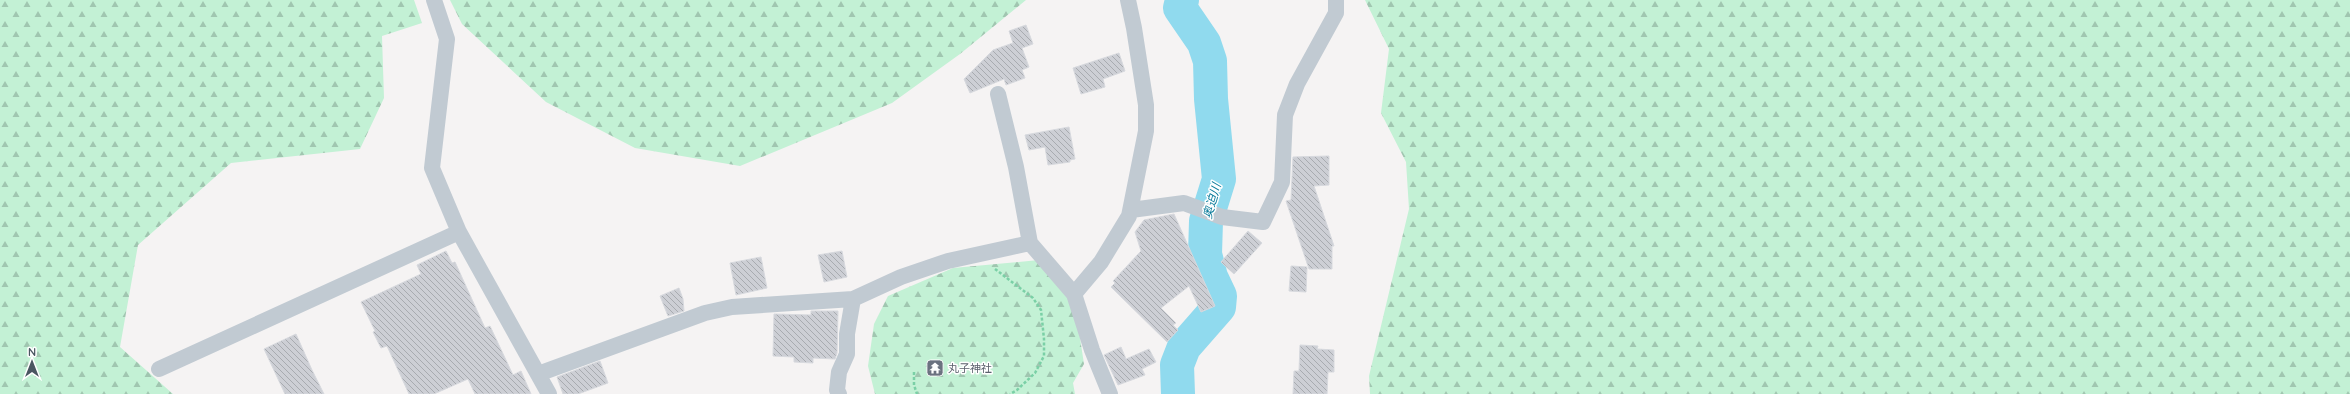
<svg xmlns="http://www.w3.org/2000/svg" width="2350" height="394" viewBox="0 0 2350 394" font-family="Quicksand,'Noto Sans JP',sans-serif">
  <defs>
    <pattern id="forest-firs" width="22" height="20" patternUnits="userSpaceOnUse"><rect width="22" height="20" fill="#c3f1d5"/><path d="M5 1l3.5 6h-7zM16 11l3.5 6h-7z" fill="#a0c6b0"/></pattern>
    <pattern id="building-back-hatch" width="6" height="6" patternUnits="userSpaceOnUse"><rect width="6" height="6" fill="#cdcfd5"/><path d="M-1 5l2 2M0 0l6 6M5-1l2 2" fill="none" stroke="#a8abb0"/></pattern>
  </defs>
  <rect width="100%" height="100%" fill="#f5f3f3"/>
  <path fill="url(#forest-firs)" d="M0 0H414L422 23 382 36 384 98 360 149 231 163 138 245 120 347 173 394H0Z
    M450 0H1026L960 54 892 103 740 166 635 148 546 102 462 24Z
    M1365 0H2350V394H1370L1369 376 1409 209 1406 162 1381 113 1389 49Z
    M1039 260 1066 288 1078 325 1084 364 1073 383 1075 394H875L868 366 874 324 888 296 953 268Z"/>
  <g fill="none" stroke-linecap="round" stroke-linejoin="round">
    <path stroke="#90daee" stroke-width="34" d="M1178 394 1177 365 1184 347 1219 307 1220 296 1211 277 1205 254 1206 221 1219 179 1211 99 1210 61 1204 43 1180 8 1182 0"/>
  </g>
  <path fill="url(#building-back-hatch)" stroke="#d7d9de" d="M1026 25 1033 44 1022 48 1029 67 1022 70 1025 78 1006 85 1004 79 970 93 964 79 993 50 1013 43 1009 31Z
    M1119 53 1125 71 1103 79 1105 87 1081 94 1073 68Z
    M1069 127 1075 159 1070 160V162L1048 165 1045 147 1029 150 1025 135Z
    M1329 156V185L1314 186 1334 246H1332V269H1309L1286 201 1291 200 1293 157Z
    M1174 214 1215 306 1201 312 1189 286 1161 308 1176 323 1173 325 1178 330 1167 342 1111 287 1115 283 1113 281 1141 251 1135 232 1144 220Z
    M1248 231 1262 243 1234 274 1221 262Z
    M446 251 452 263 455 262 485 328 490 326 513 375 521 371 531 394H475L468 379 434 394H409L387 346 381 348 373 332 375 331 361 302 421 274 417 265Z
    M842 251 847 277 824 282 818 255Z
    M761 257 767 288 736 295 730 263Z
    M1291 266 1307 267 1306 292 1289 291Z
    M679 288 683 299 684 311 668 316 660 296Z
    M811 311H838L837 353 835 359 813 358V363L794 362V357L773 356 774 314 811 315Z
    M296 334 312 370 324 394H285L264 349Z
    M1300 345 1318 346 1317 349 1334 350V372H1328L1327 394H1293L1294 371H1299Z
    M1121 347 1126 359 1149 349 1156 362 1142 369 1145 375 1118 385 1104 355Z
    M600 361 608 383 578 394H563L557 377Z"/>
  <g fill="none" stroke-linecap="round" stroke-linejoin="round">
    <path stroke="#7ad0a6" stroke-width="2.5" stroke-dasharray="3 2" stroke-linecap="butt" d="M995 269 1033 298 1041 310 1044 339V356L1035 373 1017 390 1010 394
      M914 372V385L917 394"/>
    <path stroke="#c1cad2" stroke-width="16" d="M434 0 447 39 432 168 459 232 549 394
      M998 94 1016 167 1030 243
      M1131 210 1184 203 1222 217 1263 222 1282 182 1285 115 1297 84 1336 13V0
      M1074 294 1101 262 1129 216 1146 131V105L1134 28 1128 0
      M159 369 459 232
      M538 374 705 313 732 307 853 299 901 277 948 261 1030 243 1074 294 1092 350 1110 394
      M839 394 837 390 839 372 847 354V334L853 299"/>
  </g>
  <defs>
    <g id="temple-square" transform="scale(0.9)"><rect x="-9" y="-9" width="18" height="18" rx="4" fill="#6b7280" stroke="#fff"/><path d="M0-6L5-2H3V0L6.5 2.5H4V6H1.5V3h-3V6H-4V2.5H-6.5L-3 0V-2H-5Z" fill="#fff"/></g>
  </defs>
  <g fill-rule="evenodd">
    <use href="#temple-square" x="935" y="368"/>
  </g>
  <g text-anchor="middle" stroke-width="3" stroke-linejoin="round" paint-order="stroke">
    <g font-size="11" fill="#5b616d" stroke="#fff" text-anchor="start">
      <text x="948" y="372">丸子神社</text>
    </g>
    <g font-size="12" font-style="italic" fill="#0c7c9b" stroke="#fff">
      <text transform="translate(1212 201) rotate(-74)" y="4">奥迫川</text>
    </g>
  </g>
  <g transform="translate(32 362)" stroke="#ffffff" stroke-width="3" paint-order="stroke">
  <path d="M0-3L7 15L0 10L-7 15Z" fill="#4a5661"/>
  <text y="-6" font-size="11" font-weight="bold" text-anchor="middle" fill="#4a5661">N</text>
  </g>
</svg>
